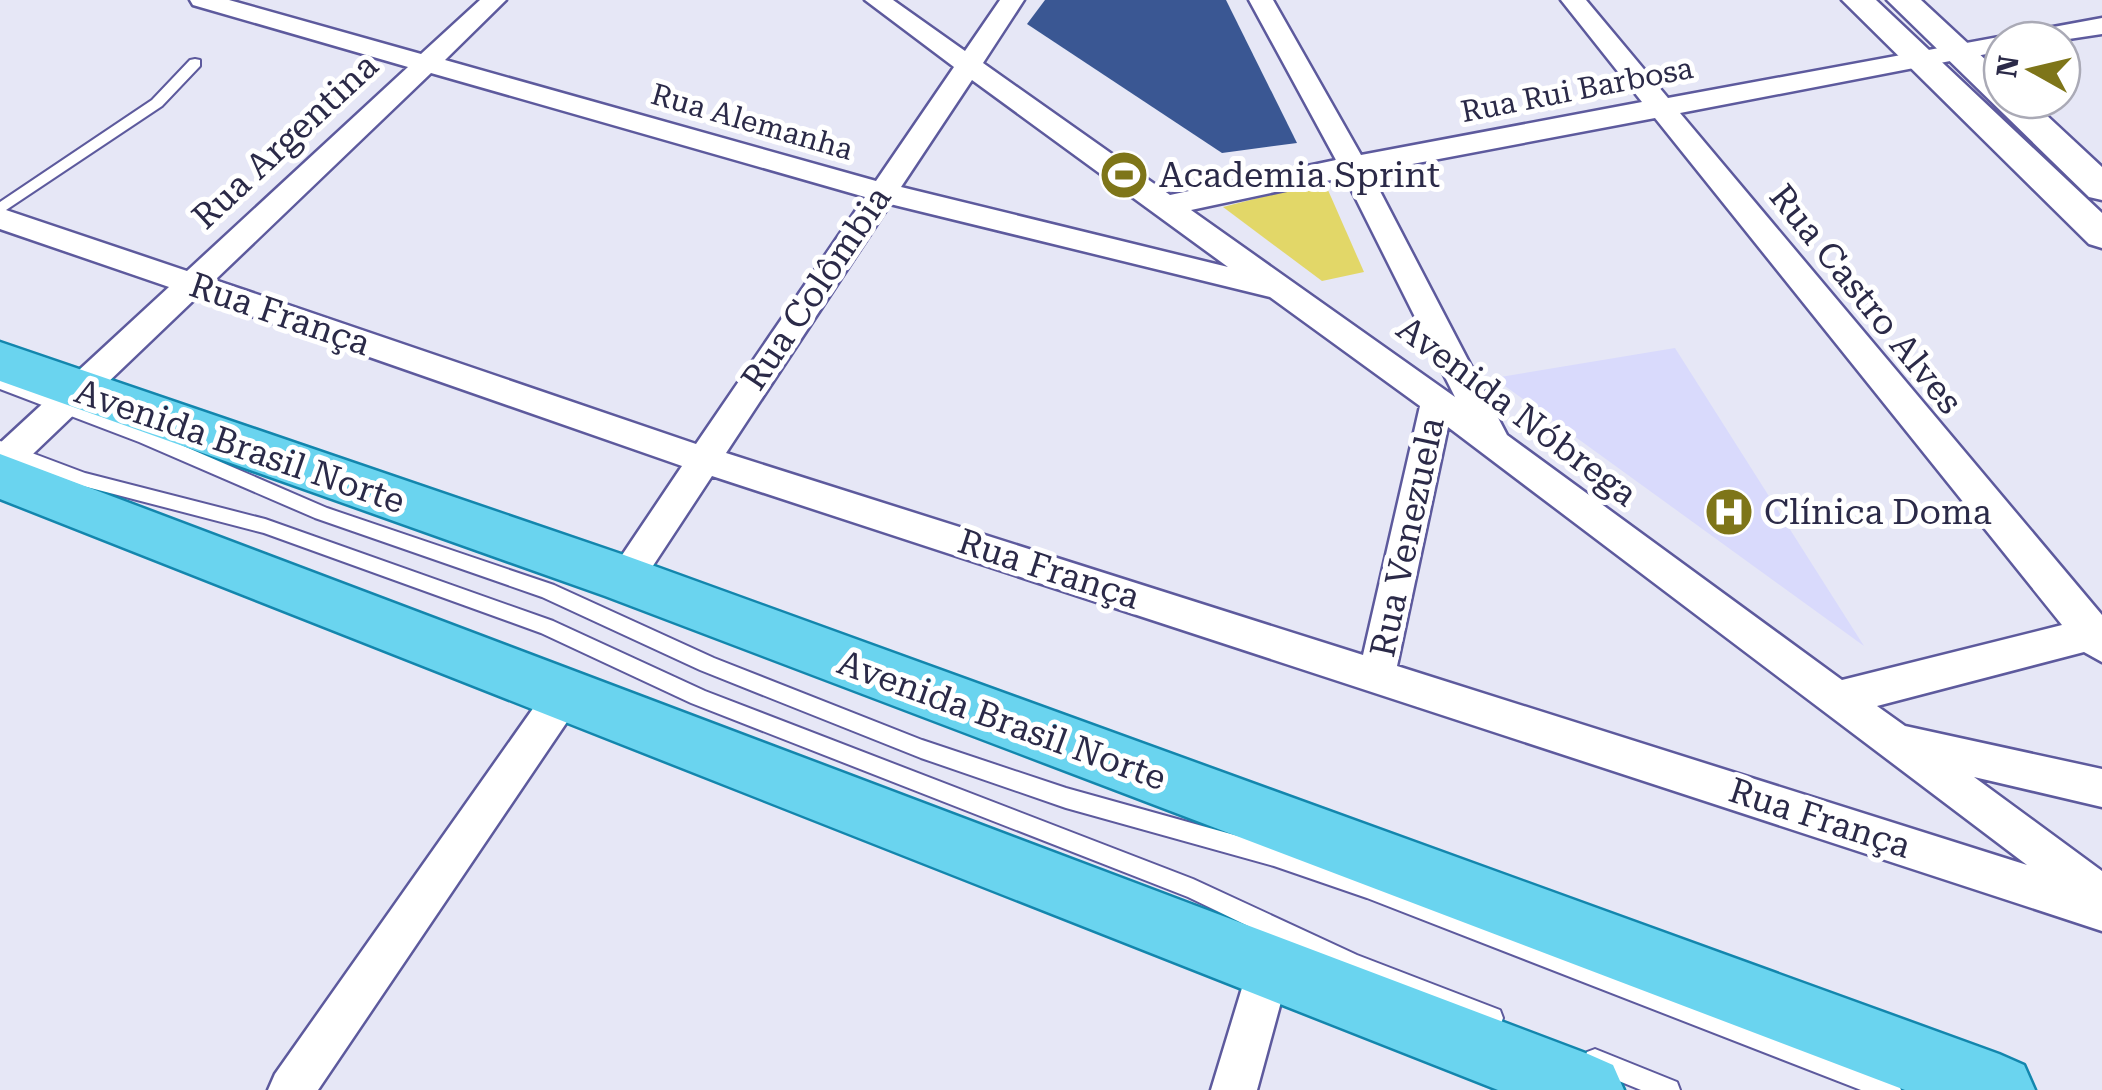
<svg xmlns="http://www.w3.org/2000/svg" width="2102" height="1090" viewBox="0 0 2102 1090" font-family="'Roboto Serif',serif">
  <rect width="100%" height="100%" fill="#e6e7f6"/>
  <path fill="#d9dafc" d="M1675 348 1864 646 1494 378Z"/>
  <path fill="#e2d768" d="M1324 181 1364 272 1322 281 1223 207Z"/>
  <path fill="#3a5793" d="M1045 0H1226L1297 143 1222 153 1027 24Z"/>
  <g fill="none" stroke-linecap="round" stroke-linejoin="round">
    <g stroke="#5d5a9d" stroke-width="4">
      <path id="service" d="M195 59 200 60V66L162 106 0 214V202L152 100 190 60Z
        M0 377 151 432 327 508 554 585 714 658 922 740 1066 788 1274 846 1367 878 1890 1079 1898 1082 1901 1090H1861L1367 898 1274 866 1066 808 921 758 700 670 542 597 315 518 139 442 0 389Z
        M0 441 85 473 265 519 553 621 705 691 1193 879 1357 955 1500 1010 1503 1018 1500 1026 1492 1029 1344 972 1188 897 691 703 541 633 264 533 83 486 0 455Z
        M1595 1049 1677 1082 1680 1090H1641L1587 1068 1584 1060 1587 1052Z"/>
    </g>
    <g stroke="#5d5a9d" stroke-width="5">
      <path id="minor" d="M190 0H229L421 54 480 0H506L445 60 876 181 954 67 865 0H893L965 51 1000 0H1024L983 63 1170 195 1336 160 1249 0H1273L1361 155 1642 102 1561 0H1586L1668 98 2102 18V34L2062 40H2002V51L1680 113 2102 615V662L2084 652 1877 706 1905 726 2102 769V807L1974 777 2102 871V931L712 476 637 590 624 594 611 590 606 579 682 466 197 297 12 474 0 478V443L169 287 0 229V208L187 271 408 67 193 5ZM431 73 865 197 696 444 215 280ZM972 80 1228 267 901 187ZM1655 118 2062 625 1842 680 1507 435 1370 172ZM1345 177 1455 397 1191 210ZM890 204 1270 297 1420 406 1363 655 726 453ZM1448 427 2027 865 1397 666Z
        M564 678 577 683 583 695 577 707 318 1090H268L275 1074 551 683Z
        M1270 944 1285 950 1291 965 1257 1090H1211L1249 965 1255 950Z"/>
    </g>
    <g stroke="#5d5a9d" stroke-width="5">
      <path id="tertiary" d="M1842 0H1876L2102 213V248L2089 244Z
        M1887 0H1921L2002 75V100H2030L2102 167V200L2089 197Z"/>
    </g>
    <g stroke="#1386ad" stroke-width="5">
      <path id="primary" d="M0 342 624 555 1999 1054 2024 1065 2035 1090H1905L605 596 0 381Z
        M0 454 1588 1054 1613 1065 1624 1090H1498L0 499Z"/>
    </g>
    <use href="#service" fill="#fff" fill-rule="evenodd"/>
    <use href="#minor" fill="#fff" fill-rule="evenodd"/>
    <use href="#tertiary" fill="#fff" fill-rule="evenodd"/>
    <use href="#primary" fill="#6ad4ef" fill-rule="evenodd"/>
  </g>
  <defs>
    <g id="stadium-disc" transform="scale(2.5)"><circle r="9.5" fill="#7e7519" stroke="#fff"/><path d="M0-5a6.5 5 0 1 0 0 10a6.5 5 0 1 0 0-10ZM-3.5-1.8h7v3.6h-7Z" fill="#fff"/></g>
    <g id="hospital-disc" transform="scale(2.5)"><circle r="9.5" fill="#7e7519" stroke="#fff"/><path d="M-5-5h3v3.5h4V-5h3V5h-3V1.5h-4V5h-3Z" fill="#fff"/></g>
  </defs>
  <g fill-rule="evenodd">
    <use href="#stadium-disc" x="1124" y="175"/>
    <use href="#hospital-disc" x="1729" y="512"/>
  </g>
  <g text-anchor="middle" stroke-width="10" stroke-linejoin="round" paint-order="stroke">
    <g font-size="30" fill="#2b2a48" stroke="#fff">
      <text transform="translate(1577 90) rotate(-11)" y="10">Rua Rui Barbosa</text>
      <text transform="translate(752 122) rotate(16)" y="10">Rua Alemanha</text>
    </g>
    <g font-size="35" fill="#2b2a48" stroke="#fff">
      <text transform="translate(285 141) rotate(-43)" y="12">Rua Argentina</text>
      <text transform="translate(816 288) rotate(-56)" y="12">Rua Colômbia</text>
      <text transform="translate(1866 299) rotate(51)" y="12">Rua Castro Alves</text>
      <text transform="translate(280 314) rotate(19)" y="12">Rua França</text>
      <text transform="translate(1517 411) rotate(37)" y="12">Avenida Nóbrega</text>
      <text transform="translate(240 446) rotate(19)" y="12">Avenida Brasil Norte</text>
      <text transform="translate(1407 537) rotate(-78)" y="12">Rua Venezuela</text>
      <text transform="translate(1049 569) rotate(18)" y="12">Rua França</text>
      <text transform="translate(1002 720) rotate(20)" y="12">Avenida Brasil Norte</text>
      <text transform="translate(1820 818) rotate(18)" y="12">Rua França</text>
    </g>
    <g font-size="35" fill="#2b2a48" stroke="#fff" text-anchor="start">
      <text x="1159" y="187">Academia Sprint</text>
      <text x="1764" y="524">Clínica Doma</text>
    </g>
  </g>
  <g transform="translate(2032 70) rotate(278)"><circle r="48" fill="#ffffff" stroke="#aaaab6" stroke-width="2.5"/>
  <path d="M0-8L18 38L0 25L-18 38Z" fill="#7e7519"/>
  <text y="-15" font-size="28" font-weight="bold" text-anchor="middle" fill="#2b2a48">N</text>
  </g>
</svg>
